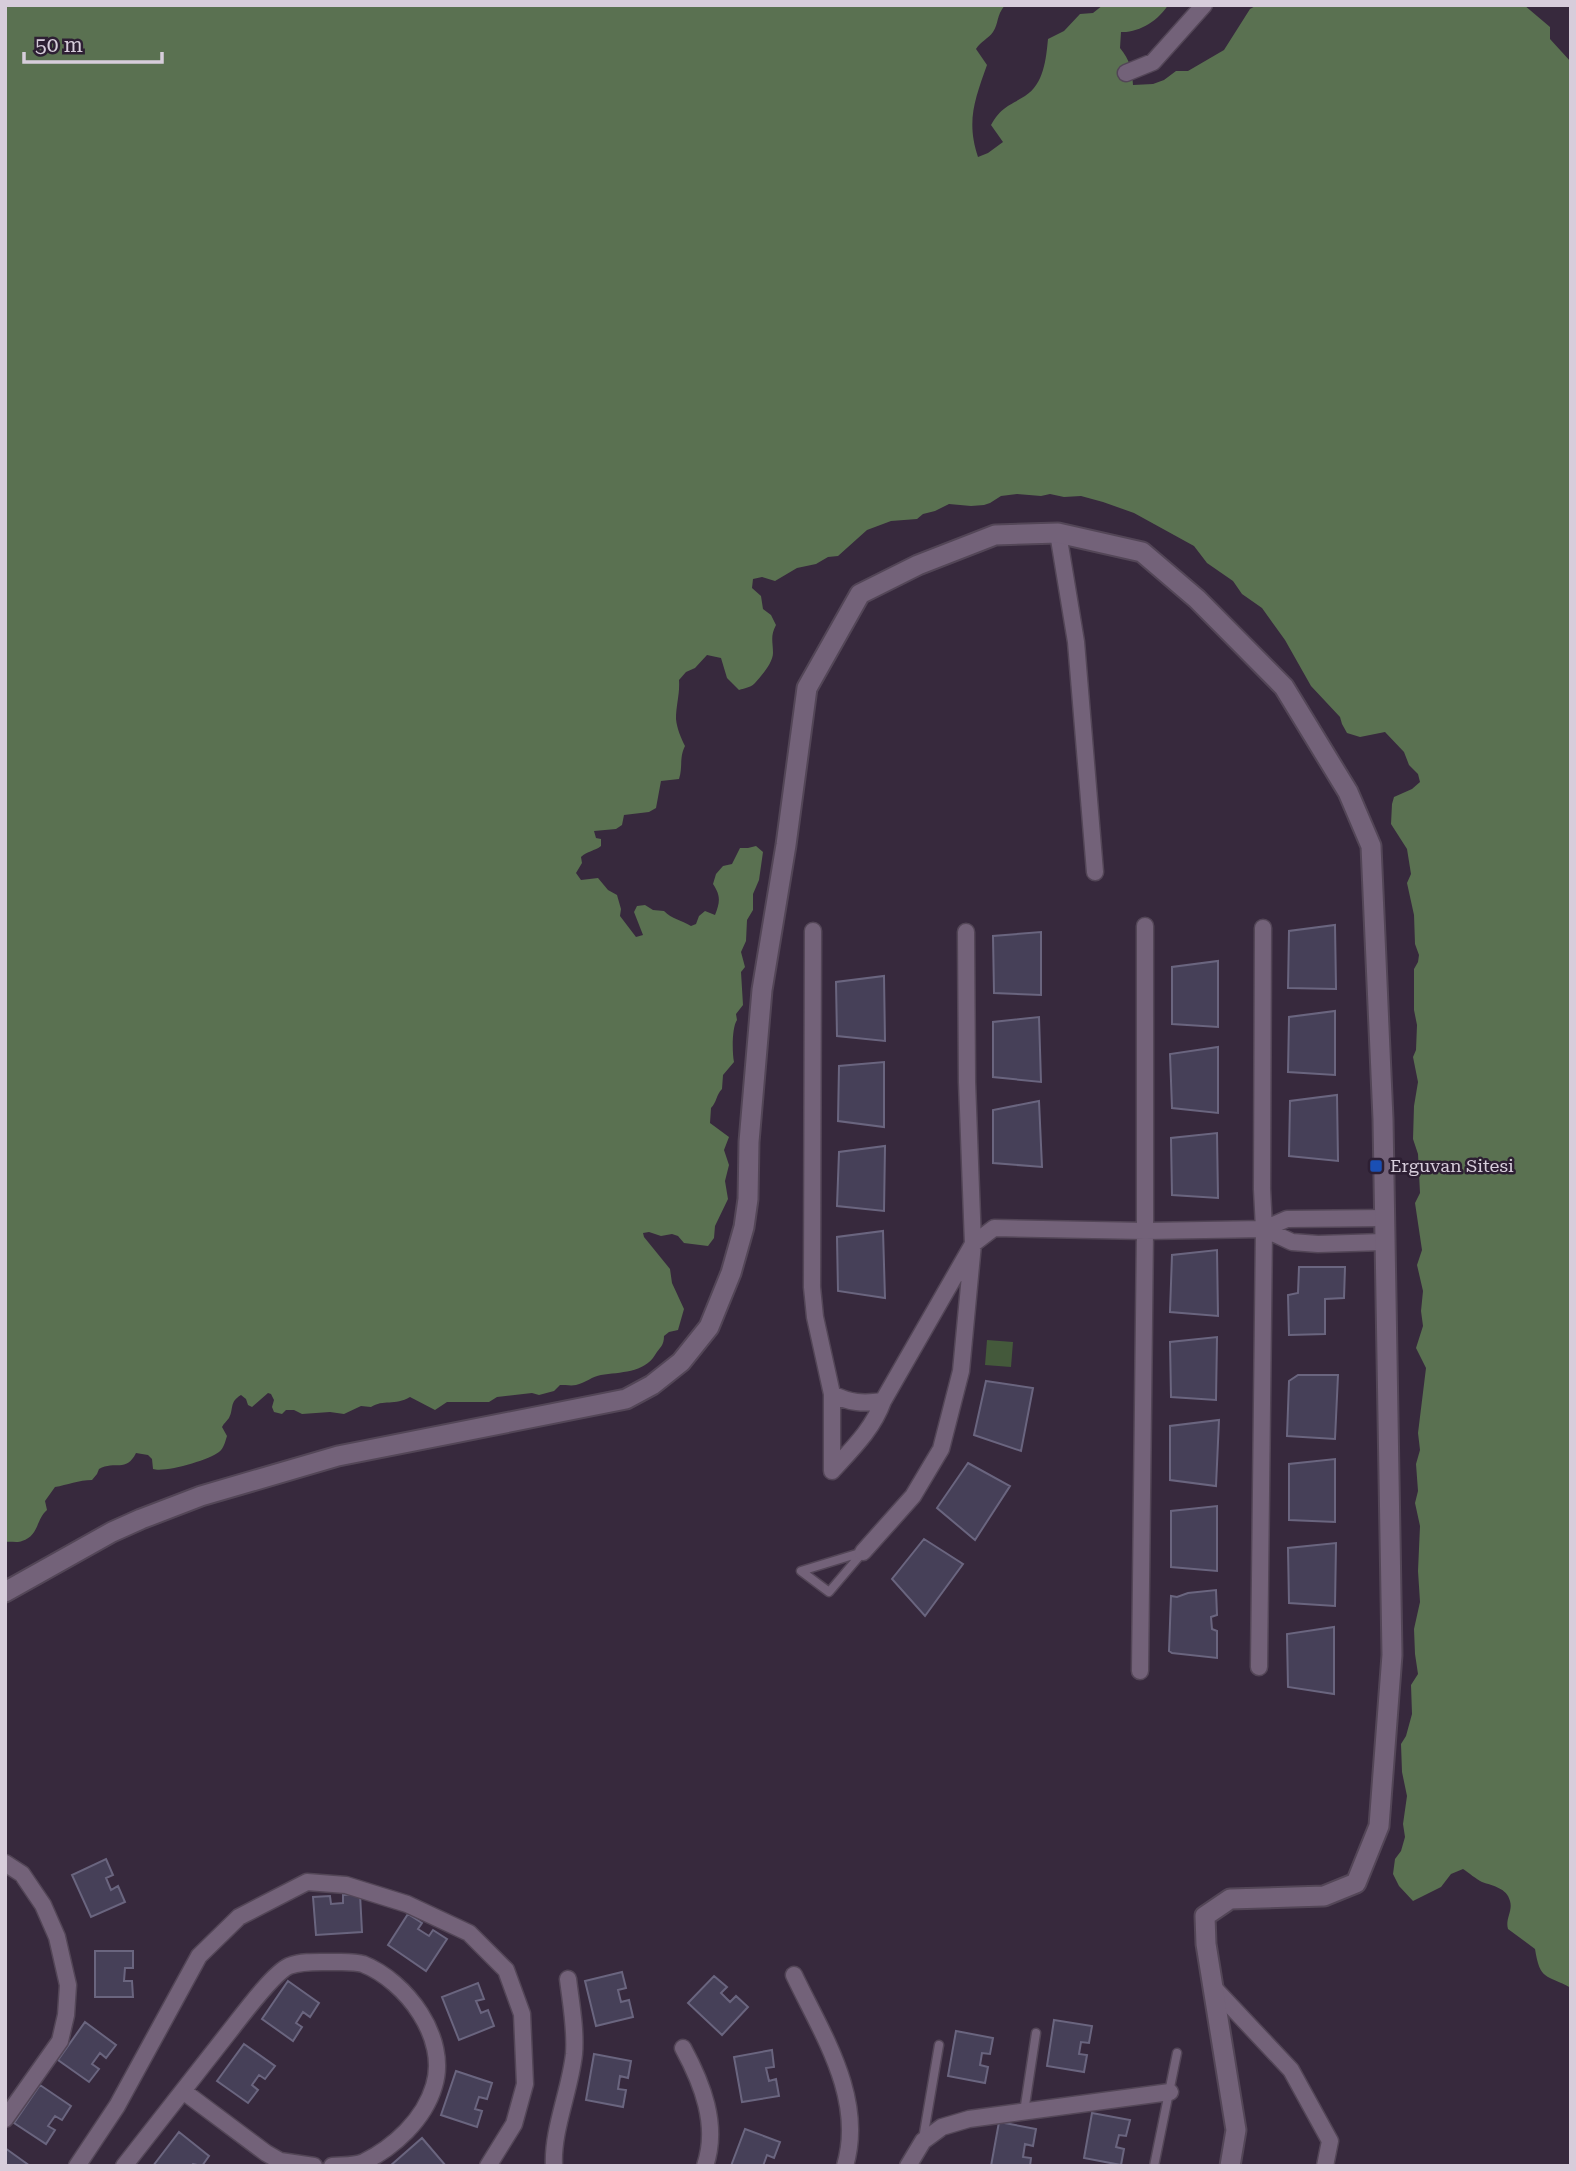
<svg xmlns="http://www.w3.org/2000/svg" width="1576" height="2171" viewBox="0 0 1576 2171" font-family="'Roboto Serif',serif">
  <rect width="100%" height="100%" fill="#37293d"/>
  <path fill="#44593b" d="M987 1340 1013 1342 1011 1367 985 1365Z"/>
  <path fill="#5a7151" d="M5 5H1005C996 16 999 23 993 32 988 39 981 41 976 49L987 65C975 99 966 121 978 157L988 153 1003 142 991 125C1001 107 1009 106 1025 96 1044 84 1046 59 1048 39L1064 31 1080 14 1093 13 1103 5H1168C1159 20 1139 33 1121 32L1120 48C1130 60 1132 70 1133 85L1153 84 1164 80 1176 71H1188L1224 50 1250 9 1257 5H1524L1550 27V39L1571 62V1988C1546 1974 1540 1981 1535 1949L1508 1929C1505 1919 1513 1911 1510 1901 1507 1888 1493 1886 1482 1882 1476 1879 1469 1873 1463 1869L1451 1874 1441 1887 1413 1901 1399 1886 1393 1874 1395 1859 1401 1851 1405 1837 1403 1824 1407 1796 1402 1772 1401 1744 1406 1736 1412 1714 1411 1685 1418 1674 1415 1654 1414 1629 1420 1602 1418 1571 1420 1526 1415 1503 1418 1491 1416 1464 1420 1450 1418 1433 1426 1368 1416 1348 1423 1326 1421 1311 1423 1291 1417 1265 1422 1250 1415 1203 1420 1193 1418 1154 1413 1139 1414 1106 1418 1082 1413 1057 1416 1050 1417 1025 1414 1010V969L1418 962 1419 955 1415 944 1414 915 1407 883 1411 874 1407 849 1391 824 1392 804 1394 797 1412 789 1420 782 1418 774 1409 765 1404 752 1385 732 1360 737 1347 733 1342 724 1340 717 1311 686 1285 640 1262 608 1242 594 1233 581 1207 563 1194 546 1134 513 1103 502 1081 496 1064 497 1050 494 1041 496 1017 494 1001 496 990 503 984 505 971 506 949 504 935 511 923 514 917 519 891 521 867 530 838 556 828 557 816 564 797 568 775 581 762 577 753 579 752 588 761 596 763 609 771 615 776 625C770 636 773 642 773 653 773 663 761 676 755 683 752 687 745 688 739 690L727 678 721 658 707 655 695 668 686 672 679 680C680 694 676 705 676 719 677 729 681 738 685 746 679 758 683 767 679 779L661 781 656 808 649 812 624 815 622 825 616 829 594 831 596 838 601 839V846C595 851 587 851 581 857L582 863 576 873 581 880 598 878 608 890 617 895 621 909 620 916 636 937 643 935 634 912 637 906 645 905 653 910 664 911C672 919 681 920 691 926L696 924 699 916 705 911 715 915C720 902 721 896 713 884L716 874 723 866 732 864 740 848H748L756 846 763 852 759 880 753 894V910L747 920 746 941 741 952 745 967 741 972 743 1005 736 1014 737 1020C732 1027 732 1052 734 1062L723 1075 722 1089C716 1095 717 1102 711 1108L710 1123 729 1137 724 1150 729 1165 725 1181 728 1199 715 1226 714 1238 708 1246 684 1243 678 1236 672 1234 661 1236 649 1232 643 1233 644 1237 670 1269 672 1283 684 1309 678 1330 669 1332 664 1336C664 1346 660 1347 655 1355 644 1373 620 1372 601 1375 593 1376 585 1383 576 1385 572 1386 565 1385 560 1385L554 1391 539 1395 532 1393 497 1397 489 1402H447L435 1410 410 1397C395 1406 383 1399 371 1407L361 1406 344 1414 330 1412 302 1414 294 1410H286L282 1414 274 1412 272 1407 274 1400 271 1394 268 1393 252 1407 248 1405 246 1399 241 1395C229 1402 234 1409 229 1418 227 1421 224 1423 222 1427L227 1436C225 1442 224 1448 219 1452 209 1460 165 1473 153 1469L152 1459 148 1455 136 1453C126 1473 115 1460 99 1469L97 1474 92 1480C79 1480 67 1485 55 1487L45 1501 47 1510C36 1519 39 1536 22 1541 18 1543 10 1541 5 1542Z"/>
  <path fill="#464058" stroke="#6a657f" stroke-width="2" d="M1335 925 1336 989 1288 988 1289 931Z
    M1041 932V995L994 993 993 936Z
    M1218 961V1027L1172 1024V967Z
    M884 976 885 1041 837 1036 836 982Z
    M1335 1011V1075L1288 1072 1289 1017Z
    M1039 1017 1041 1082 993 1077V1022Z
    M1218 1047V1113L1172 1108 1170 1054Z
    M884 1062V1127L838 1121 839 1066Z
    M1337 1095 1338 1161 1289 1156 1290 1101Z
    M1039 1101 1042 1167 993 1163V1110Z
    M1217 1133 1218 1198 1172 1195 1171 1138Z
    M885 1146 884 1211 837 1206 839 1152Z
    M883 1231 885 1298 838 1291 837 1237Z
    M1217 1250 1218 1316 1170 1312 1172 1255Z
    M1299 1267H1345L1344 1298 1325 1299V1334L1289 1335 1288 1295 1298 1293Z
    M1217 1337 1216 1400 1171 1397 1170 1342Z
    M1298 1375H1338L1335 1439 1287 1436 1289 1381Z
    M986 1381 1033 1388 1021 1451 974 1435Z
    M1219 1420 1216 1486 1170 1480V1426Z
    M1335 1459V1522L1289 1520V1464Z
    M968 1463 1010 1486 975 1540 937 1508Z
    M1217 1506V1571L1171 1567V1511Z
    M924 1539 963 1564 925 1616 892 1579Z
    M1336 1543 1335 1606 1289 1603 1288 1548Z
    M1216 1590 1217 1615 1211 1617 1212 1629 1217 1631V1658L1172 1653 1169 1651 1171 1596 1177 1597 1188 1593Z
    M1334 1627V1694L1288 1687 1287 1634Z
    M106 1859 113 1875 106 1878 111 1890 118 1886 125 1902 91 1917 72 1875Z
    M360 1894 362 1932 316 1935 313 1897 330 1896 331 1904 343 1903V1895Z
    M408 1914 422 1923 418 1929 429 1936 433 1930 447 1939 426 1971 388 1945Z
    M95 1951H133V1968H125L124 1981H132L133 1997H95Z
    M622 1972 626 1988 618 1990 621 2002 629 2000 633 2017 596 2026 585 1981Z
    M714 1976 727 1987 721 1993 730 2002 736 1996 748 2007 722 2035 688 2003Z
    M288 1981 319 2003 310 2017 303 2012 296 2023 302 2027 293 2041 262 2019Z
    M478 1983 484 1999 476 2001 481 2013 488 2010 494 2026 459 2040 442 1997Z
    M1054 2020 1092 2026 1089 2043 1081 2042 1079 2054 1087 2055 1084 2072 1047 2066Z
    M85 2022 116 2045 106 2058 100 2053 92 2064 99 2069 89 2082 58 2060Z
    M956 2031 993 2038 990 2054 982 2053 980 2065 988 2067 985 2083 948 2076Z
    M244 2044 275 2066 265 2079 259 2075 252 2085 258 2090 248 2103 217 2081Z
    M772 2050 774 2067 766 2068 769 2081 776 2079 779 2096 742 2102 734 2057Z
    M594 2054 631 2061 628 2078 620 2076 618 2089 626 2090 623 2107 586 2100Z
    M456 2071 492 2083 487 2099 479 2097 475 2109 482 2111 477 2127 441 2115Z
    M40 2085 71 2106 62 2120 55 2116 48 2126 55 2130 46 2144 14 2123Z
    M1092 2113 1130 2120 1126 2136 1119 2135 1116 2147 1124 2149 1121 2165 1084 2158Z
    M999 2122 1036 2129 1033 2146 1025 2144 1023 2157 1031 2158 1030 2166H991Z
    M745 2129 780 2142 774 2158 767 2155 763 2166H731Z
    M179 2132 209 2156 202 2166 193 2164 191 2166H153Z
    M422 2138 446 2166H390Z
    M5 2148 30 2166H5Z"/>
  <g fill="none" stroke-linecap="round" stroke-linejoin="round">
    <g stroke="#534657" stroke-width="11">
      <path id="service" d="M863 1552 829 1592 801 1571Z
        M1024 2112 1036 2033
        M923 2139 939 2045
        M1154 2166 1177 2053"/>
    </g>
    <g stroke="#534657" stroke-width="19">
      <path id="minor" d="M1126 73 1153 62 1204 5
        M1058 533 1076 642 1095 872
        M813 931 812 1287 815 1317 832 1394V1471C852 1449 873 1429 883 1401L973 1244 994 1228 1145 1231 1264 1229 1287 1219 1385 1218
        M1264 1229 1292 1242 1318 1244 1384 1242
        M832 1394C850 1403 863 1404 883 1401
        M863 1552 913 1496 941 1449 961 1371 973 1244 967 1082 966 932
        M1259 1667 1264 1229 1262 1189 1263 928
        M1140 1671 1145 1231V926
        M5 1863 22 1874 43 1905 57 1937 68 1985 66 2015 60 2041 5 2119
        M794 1975C822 2034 865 2098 845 2166
        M1213 1987 1291 2070 1330 2141 1325 2166
        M683 2048C702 2083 719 2125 705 2166
        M183 2091 266 2153 280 2161 314 2166
        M77 2166 117 2106 199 1956 239 1917 307 1882 346 1885 407 1904 469 1933 506 1970 522 2014 525 2084 514 2124 488 2166
        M124 2166C159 2121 194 2077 229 2032 241 2017 273 1973 289 1966 302 1961 318 1962 331 1962 341 1962 354 1961 363 1964 406 1981 449 2038 434 2086 424 2120 394 2147 364 2162 355 2166 342 2165 332 2166
        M554 2166C552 2130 570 2091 574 2054 576 2029 571 2004 568 1979
        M908 2166 923 2141 942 2127 969 2119 1170 2092"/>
    </g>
    <g stroke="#534657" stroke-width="23">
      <path id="tertiary" d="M5 1592 112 1532 141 1519 201 1496 338 1456 626 1399 652 1385 681 1362 709 1327 731 1273 744 1227 748 1199 749 1142 762 990 786 845 807 688 860 594 918 565 995 535 1058 533 1142 552 1197 599 1284 687 1348 792 1371 846 1383 1119 1392 1655 1379 1826 1356 1883 1324 1896 1230 1899 1205 1916 1206 1944 1236 2130 1230 2166"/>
    </g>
    <use href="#service" stroke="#736279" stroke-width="8"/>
    <use href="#minor" stroke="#736279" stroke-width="16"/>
    <use href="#tertiary" stroke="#736279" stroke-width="19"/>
  </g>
  <rect fill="#1a4fb4" stroke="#2d1f33" stroke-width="2.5" x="1369" y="1159" width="14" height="14" rx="3.5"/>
  <g text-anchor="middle" stroke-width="5" stroke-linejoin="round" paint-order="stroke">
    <g font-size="18" fill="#d7cddb" stroke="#2d1f33" text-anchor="start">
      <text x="1390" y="1172">Erguvan Sitesi</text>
    </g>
  </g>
  <rect width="1576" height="2171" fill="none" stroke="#d7cddb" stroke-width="14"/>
  <path d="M24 52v10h138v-10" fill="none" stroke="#d7cddb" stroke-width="3.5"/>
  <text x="35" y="52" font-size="21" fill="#d7cddb" stroke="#2d1f33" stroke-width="5" paint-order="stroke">50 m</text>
</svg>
